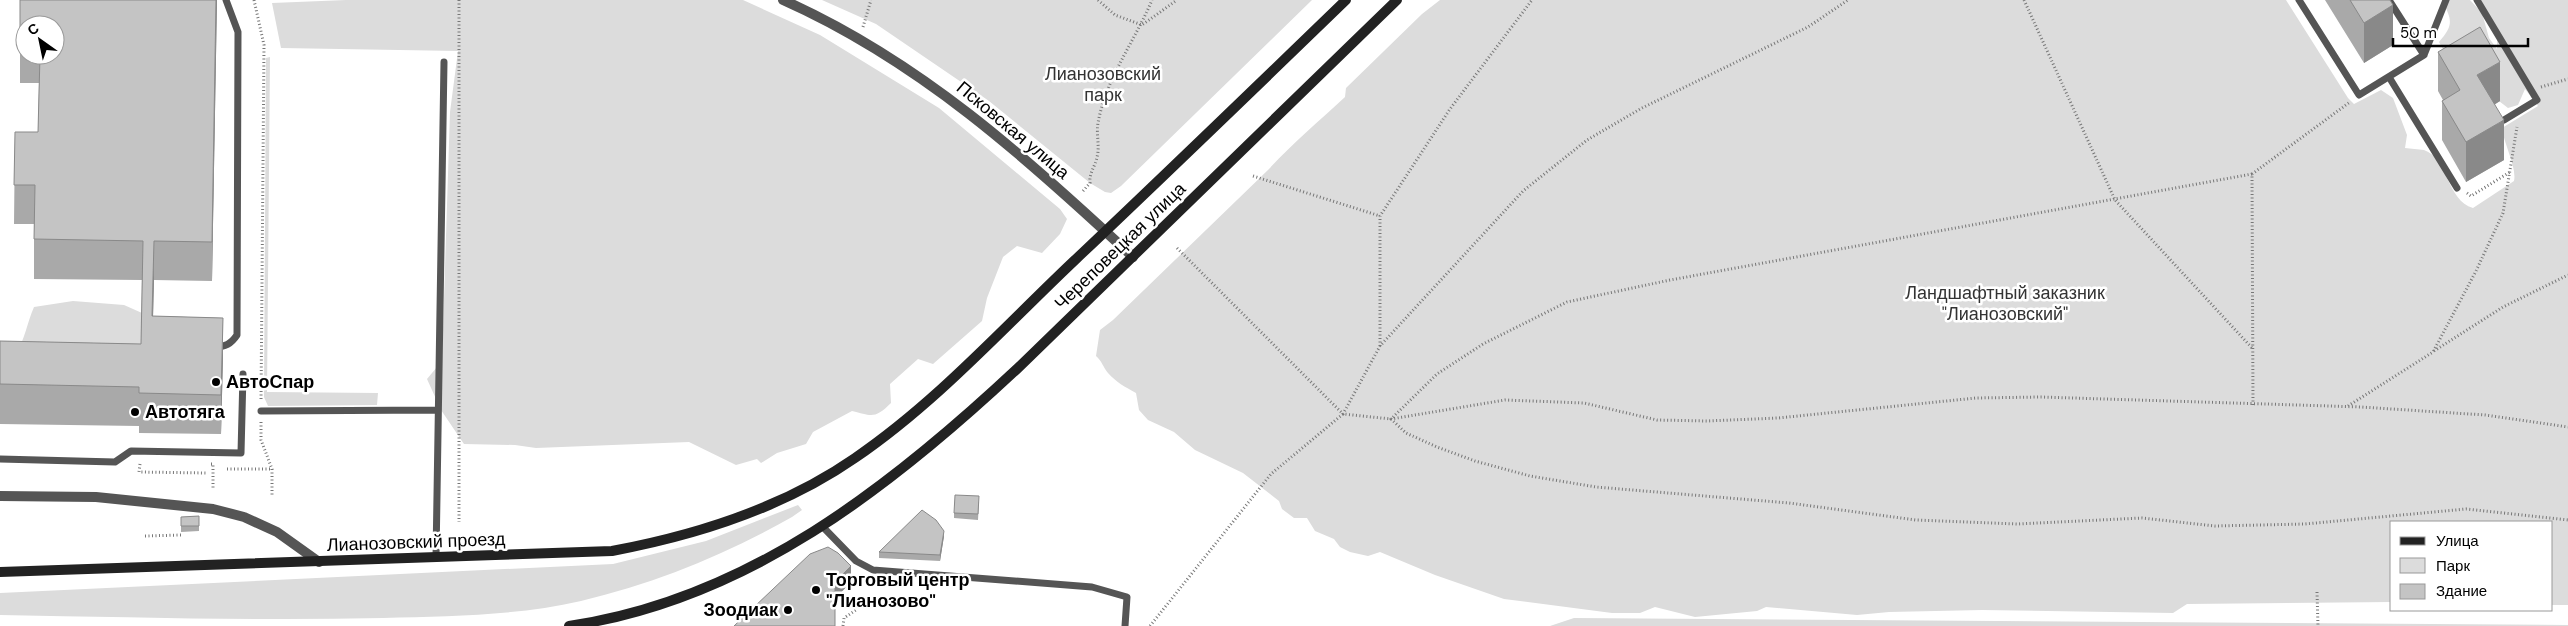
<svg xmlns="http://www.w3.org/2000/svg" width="2568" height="626" viewBox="0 0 2568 626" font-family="'DM Sans',sans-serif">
  <rect width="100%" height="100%" fill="#fff"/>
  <path fill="#dcdcdc" d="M346 0H743L820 35 939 108 1060 209 1067 219 1060 234 1042 253 1017 246 1003 257 987 298 982 321 933 364 918 359 890 384 891 403C875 419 872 416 852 411L813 432 806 444 777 453 761 463 757 459 736 465 689 442 536 448 515 445 464 444 441 410 427 379 442 361 450 112 458 51 281 48 272 3Z
    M822 0H1312L1121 186 1111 193 1105 192 1090 183 989 101 876 24Z
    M1440 0H2286L2348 98 2354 104 2381 90 2393 98 2407 135 2405 148C2411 149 2418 149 2424 150 2448 158 2447 201 2473 208L2514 181C2517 167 2504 145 2502 128L2538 106 2525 89 2518 105 2508 108 2451 64 2439 42C2454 25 2452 20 2442 0H2470L2482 13 2489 38 2497 49V31L2480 0H2568V605H2552V522H2392V602L2187 604 2173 613 1982 610 1889 612 1857 615 1766 607 1757 611 1695 617 1655 607 1640 613H1612L1504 599 1435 575 1380 552 1368 556 1350 552 1340 547 1334 539 1315 531 1307 518H1294L1282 509 1279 501 1243 473 1195 450 1174 432 1148 420 1139 410 1136 393C1125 387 1116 382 1108 373 1103 367 1102 361 1096 356L1100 330 1113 320 1268 170C1292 144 1319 121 1345 97L1346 88 1422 14Z
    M270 57 267 392 378 393 377 405 268 406 264 397 266 58Z
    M73 301 124 305 142 313 141 383 0 381V350L16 354C25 339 27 323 34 307Z
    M798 505 802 510 792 517C725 555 656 583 581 601 516 616 449 616 383 618 255 621 127 617 0 615V593L613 564 706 541Z
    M1574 618 2568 625V626H1550Z"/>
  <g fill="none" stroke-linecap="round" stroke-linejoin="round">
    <path stroke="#777" stroke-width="3" stroke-dasharray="1 2.5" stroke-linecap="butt" d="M254 0 264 45 261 401
      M459 0V522
      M1098 0 1115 15 1142 25 1177 0
      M2024 0 2115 200 2253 349
      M863 27 871 0
      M2541 87 2568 79
      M2252 174 1670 280 1567 302 1483 344 1437 374 1391 419 1406 433 1437 447 1475 461 1530 476 1596 487 1789 503 1916 520 2017 524 2142 518 2215 526 2305 524 2466 509 2568 520
      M1253 176 1380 216
      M1083 191 1090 183C1089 173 1095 167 1097 157 1100 147 1096 134 1098 123 1106 78 1135 41 1152 0
      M2467 193 2471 196 2510 172
      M1177 248 1343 414 1380 346 1523 191 1587 140 1642 108 1808 27 1848 0
      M1380 346V216L1450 109 1532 0
      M2434 351 2503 307 2568 275
      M2253 405 2252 174 2350 102
      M2348 406 2433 352 2476 271 2503 213 2517 127
      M261 422V440L272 469V497
      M140 464 139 472 206 473
      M211 464H213V489
      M227 469H272
      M145 536 181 535
      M2317 592 2318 626
      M843 626 844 618 856 610
      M1150 626 1271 474 1343 414 1391 419 1505 400 1584 403 1657 420 1707 421 1778 418 1976 398 2041 397 2361 407 2485 415 2568 427"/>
    <path stroke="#555" stroke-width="7" d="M2299 0 2359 95 2424 55 2446 0
      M2389 0 2424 55
      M2477 0 2537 100 2504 120
      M2389 77 2457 188
      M215 347C225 347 231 344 237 335L238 32 226 0
      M261 411 437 410
      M0 459 115 462 131 451 241 453 243 374
      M822 526 856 561 873 570 1092 587 1127 597 1125 626
      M436 557 444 62"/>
    <path stroke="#555" stroke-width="10" d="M0 496 96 497 213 509 244 517 277 532 319 562"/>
    <path stroke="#555" stroke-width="10" d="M783 0C918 60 1026 157 1133 257"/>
    <path stroke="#222" stroke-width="10" d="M0 572 612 551C698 535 783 508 855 458 937 402 1004 327 1075 260 1166 174 1256 87 1346 0
      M569 626C747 600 891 487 1018 368L1397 0"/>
  </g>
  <path fill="#a9a9a9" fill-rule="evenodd" d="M20 0H217L212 281 154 280 153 316 223 318V357L221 434 139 433V426L0 424V341L141 344 142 280 34 279V224H14L15 132H38L39 83H20ZM25 25H55V55H25Z
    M2325 0H2390L2393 45 2364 63Z
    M2438 52 2500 101 2494 105 2504 160 2466 182 2442 140V101L2443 100 2438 91Z
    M979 502 978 520 954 518V513Z
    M199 516V531L181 532V517Z
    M944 536 940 561 879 558V552Z"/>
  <path fill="#898989" d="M216 0H217L212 281V242Z
    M2393 5V45L2364 63V23Z
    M2500 62V101L2477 115V75Z
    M2504 120V160L2466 182V142Z
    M154 241V280L152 356V316Z
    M223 318V357L221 434V395Z
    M944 531V536L940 561V555Z
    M851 566V582L835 599V582Z"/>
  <path fill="#c4c4c4" stroke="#898989" d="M20 0H216L212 242 154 241 152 316 223 318 221 395 139 393V387L0 384V341L141 344 143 241 34 239 35 185H14L15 132H38L40 55H55V25H25V44H20Z
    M2350 0H2390L2393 5 2364 23Z
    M2480 27 2500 62 2477 75 2504 120 2466 142 2442 101 2460 90 2438 52Z
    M955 495 979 496 978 514 954 513Z
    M922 510 936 520 944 531 940 555 879 552Z
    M199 516V526H181V517Z
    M828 547 838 553 851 566 835 582V626H734L810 554Z"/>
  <g fill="#000" stroke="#fff" stroke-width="2">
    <circle cx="216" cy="382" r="5"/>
    <circle cx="135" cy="412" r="5"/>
    <circle cx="816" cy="590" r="5"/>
    <circle cx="788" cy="610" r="5"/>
  </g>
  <g text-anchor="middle" stroke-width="5" stroke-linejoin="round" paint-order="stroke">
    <g font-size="18" fill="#333" stroke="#fff">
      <text x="1103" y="80">Лианозовский<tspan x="1103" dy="21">парк</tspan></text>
      <text x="2005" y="299">Ландшафтный заказник<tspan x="2005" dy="21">"Лианозовский"</tspan></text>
    </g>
    <g font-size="18" fill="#000" stroke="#fff">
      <text transform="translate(1013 130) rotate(40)" y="6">Псковская улица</text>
      <text transform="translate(1120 246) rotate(-44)" y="6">Череповецкая улица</text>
      <text transform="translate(416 542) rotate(-2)" y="6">Лианозовский проезд</text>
    </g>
    <g font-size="18" font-weight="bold" fill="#000" stroke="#fff" text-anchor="start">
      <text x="226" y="388">АвтоСпар</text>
      <text x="145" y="418">Автотяга</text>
      <text x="826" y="586">Торговый центр<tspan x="826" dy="21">"Лианозово"</tspan></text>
      <text x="778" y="616" text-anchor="end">Зоодиак</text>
    </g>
  </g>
  <rect x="2390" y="521" width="162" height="90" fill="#ffffff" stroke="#999999"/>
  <rect x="2400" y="537" width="25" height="8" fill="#222222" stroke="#999999"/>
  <text x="2436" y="546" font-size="15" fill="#000000">Улица</text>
  <rect x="2400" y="558" width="25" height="15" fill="#dcdcdc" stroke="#999999"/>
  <text x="2436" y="571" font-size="15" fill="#000000">Парк</text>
  <rect x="2400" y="584" width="25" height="15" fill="#c4c4c4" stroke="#999999"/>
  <text x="2436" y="596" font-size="15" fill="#000000">Здание</text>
  <g transform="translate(40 40) rotate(327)"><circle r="24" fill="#ffffff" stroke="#999999"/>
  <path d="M0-4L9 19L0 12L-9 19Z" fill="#000000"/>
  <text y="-8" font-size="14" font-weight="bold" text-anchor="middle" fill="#000000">С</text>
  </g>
  <path d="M2393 38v8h135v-8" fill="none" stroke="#000000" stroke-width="2.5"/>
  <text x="2400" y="38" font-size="15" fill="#000000" stroke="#ffffff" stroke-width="4" paint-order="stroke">50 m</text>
</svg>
